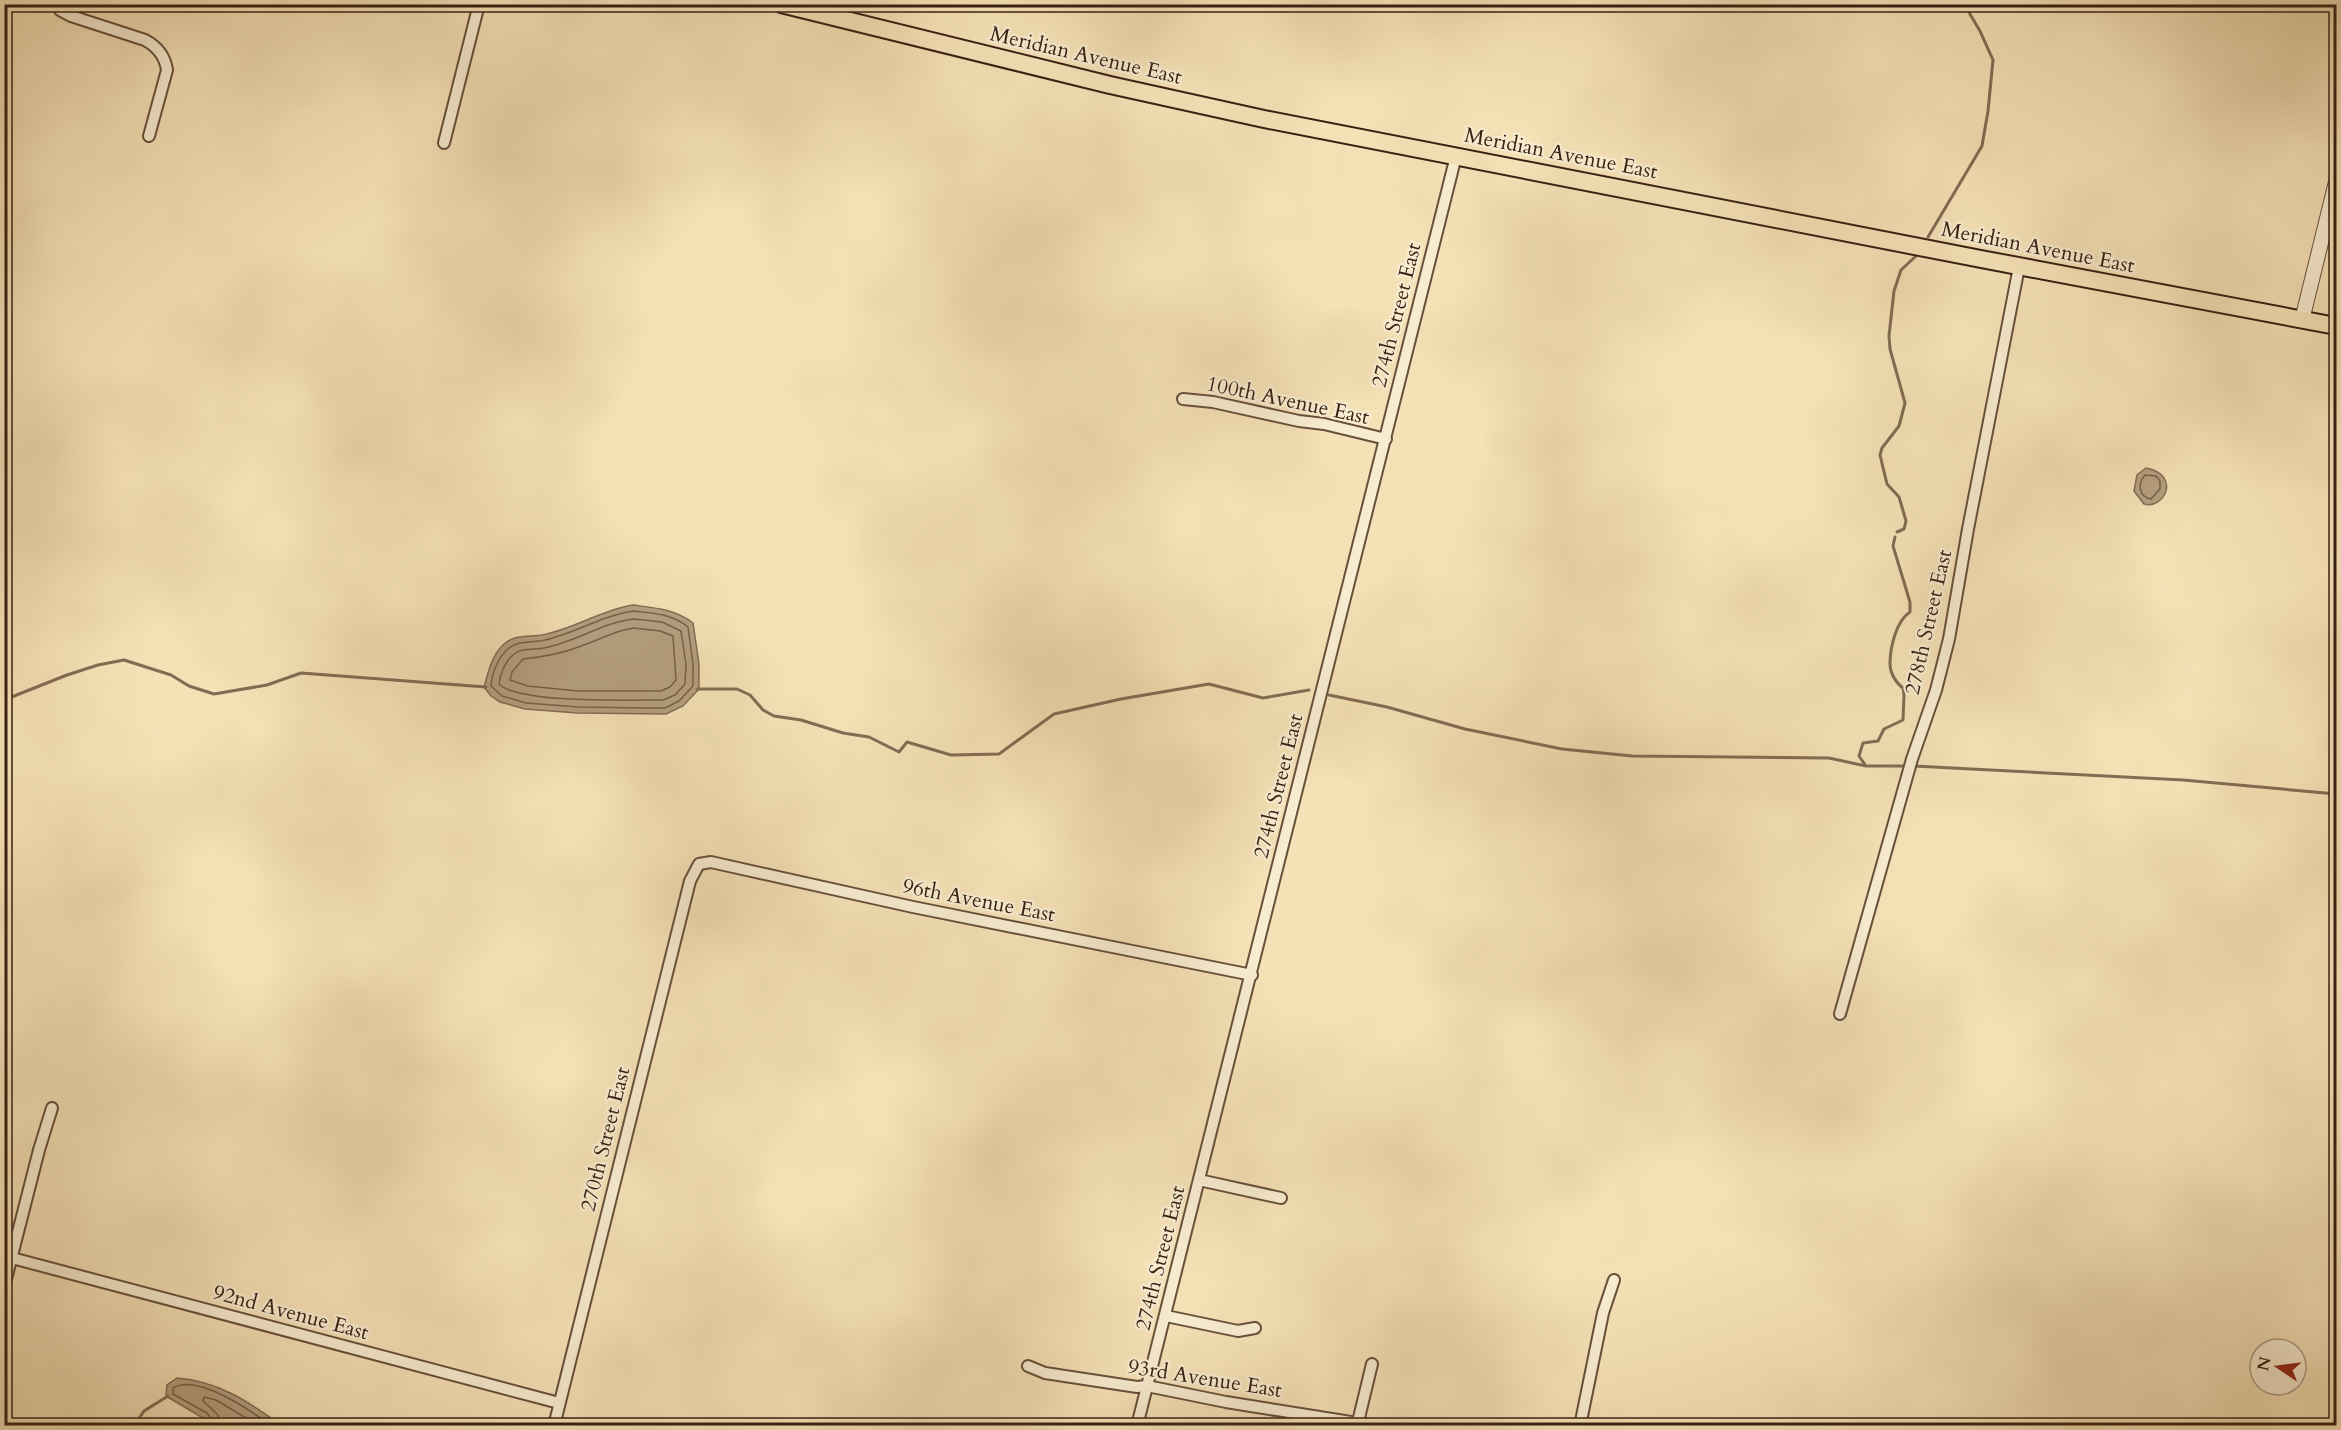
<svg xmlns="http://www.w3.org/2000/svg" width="2341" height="1430" viewBox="0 0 2341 1430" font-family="Cardo,serif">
  <rect width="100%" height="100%" fill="#f5e1b6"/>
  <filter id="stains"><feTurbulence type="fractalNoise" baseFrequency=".00333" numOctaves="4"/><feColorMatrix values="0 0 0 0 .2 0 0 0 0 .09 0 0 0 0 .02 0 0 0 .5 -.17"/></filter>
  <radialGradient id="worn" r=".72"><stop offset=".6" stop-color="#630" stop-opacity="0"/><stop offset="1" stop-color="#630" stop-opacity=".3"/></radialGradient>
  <path fill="#b59f7f" stroke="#836c54" stroke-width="1.5" d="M2146 468C2182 475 2164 510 2144 504L2134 491 2137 475Z
    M633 605C656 608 675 609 693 623L699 664V689L683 706 666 714 577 713 525 709 500 702 491 696 484 687C488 673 492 655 503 645 514 634 528 637 542 635 574 629 601 610 633 605Z
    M177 1378C218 1381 249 1402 281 1425H209L203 1418 166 1396 167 1385Z"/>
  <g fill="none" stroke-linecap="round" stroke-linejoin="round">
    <path stroke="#76604a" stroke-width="1.5" d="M2145 475 2156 476 2160 481V489L2151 499C2139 497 2137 484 2145 475Z
      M634 611C653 613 673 614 688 627L693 664V686L679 701 665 708H644L578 707 526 703 502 696 491 686C492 673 498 657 509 648 520 640 532 643 545 640 576 633 603 615 634 611Z
      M634 619 662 622 681 631 686 664 685 684 675 695 663 700C631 700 520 704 499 684 500 674 505 662 513 655 521 647 534 650 544 648 576 642 603 622 634 619Z
      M634 628 660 631 673 636 676 680 670 687 661 691H578L528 686 510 680 512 672 523 659C544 657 564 653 584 645 601 639 616 630 634 628Z
      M213 1426 212 1420 207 1413 173 1394V1388C197 1373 252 1411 271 1426
      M220 1426 218 1415 203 1401 204 1397 216 1400 259 1426"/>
    <path stroke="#836c54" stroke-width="3" d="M1928 237 1982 146 1988 111 1993 60 1980 31 1964 4
      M1897 532 1904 529 1906 521 1904 514 1899 497 1887 484 1880 455 1882 448 1899 426 1905 403 1890 349 1889 336 1894 291 1901 270 1916 256
      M697 689H737L750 695 763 710 774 716 801 720 843 733 869 737 899 752 907 742 951 755 999 754 1054 714 1121 699 1209 684 1263 698 1309 690
      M1329 695 1387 707 1465 729 1562 749 1632 756 1829 758 1866 766H1907
      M4 700 67 675 98 665 124 660 171 675 189 686 214 694 267 685 301 673 486 687
      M1866 766 1859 756 1863 743 1878 741 1884 729 1903 720 1904 695 1903 688C1896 683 1890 673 1890 664 1890 648 1896 621 1910 612V602L1893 546 1895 537
      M1914 766 2183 780 2336 794
      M134 1426 144 1411 168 1396"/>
    <g stroke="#67503c" stroke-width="14">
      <path id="minor" d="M57 4 60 10 71 16 145 40C158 47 165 56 167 70L149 136
        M444 143 479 4
        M1183 399 1213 402 1299 421 1324 424 1386 439
        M1840 1014 1912 759 1936 690 1949 639 1968 529 2019 267
        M1199 1180 1281 1198
        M12 1258 559 1403
        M4 1287 39 1150 52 1108
        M1166 1316 1238 1331 1255 1328
        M1028 1366 1045 1373 1137 1387 1147 1386 1226 1402 1376 1426
        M1358 1422 1372 1364
        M554 1426 690 881 699 864 711 862 913 907 1252 975
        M1137 1426 1456 156
        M1580 1426 1603 1313 1614 1280"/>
    </g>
    <g stroke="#67503c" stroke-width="16">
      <path id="tertiary" d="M2302 320 2336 182"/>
    </g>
    <g stroke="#382014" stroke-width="20">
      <path id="primary" d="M781 4 1110 85 1264 119 1981 259 2336 326"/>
    </g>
    <use href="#minor" stroke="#f8ecd0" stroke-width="10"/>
    <use href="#tertiary" stroke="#f8ecd0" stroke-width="14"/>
    <use href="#primary" stroke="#f5e1b6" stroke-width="16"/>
  </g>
  <g text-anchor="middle" stroke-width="4.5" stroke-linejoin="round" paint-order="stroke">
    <g font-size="21" fill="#382014" stroke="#f8ecd0">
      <text transform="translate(1086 55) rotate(13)" y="7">Meridian Avenue East</text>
      <text transform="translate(1561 153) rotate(11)" y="7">Meridian Avenue East</text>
      <text transform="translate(2038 247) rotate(11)" y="7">Meridian Avenue East</text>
      <text transform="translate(1396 315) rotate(-76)" y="7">274th Street East</text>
      <text transform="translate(1288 400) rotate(12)" y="7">100th Avenue East</text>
      <text transform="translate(1928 622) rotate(-77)" y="7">278th Street East</text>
      <text transform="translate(1278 786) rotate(-76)" y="7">274th Street East</text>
      <text transform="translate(979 900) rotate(11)" y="7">96th Avenue East</text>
      <text transform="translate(605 1139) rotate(-76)" y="7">270th Street East</text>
      <text transform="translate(1160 1258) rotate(-76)" y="7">274th Street East</text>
      <text transform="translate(291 1312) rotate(15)" y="7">92nd Avenue East</text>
      <text transform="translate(1205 1378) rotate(9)" y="7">93rd Avenue East</text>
    </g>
  </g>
  <rect width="2341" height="1430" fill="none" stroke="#f5e1b6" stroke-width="24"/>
  <rect x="6" y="6" width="2329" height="1418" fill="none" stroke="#382014" stroke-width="3"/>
  <rect x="12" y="12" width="2317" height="1406" fill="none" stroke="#382014" stroke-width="1.5"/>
  <g transform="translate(2278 1367) rotate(283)"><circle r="28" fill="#f8ecd0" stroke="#ab9a85" stroke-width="1.5"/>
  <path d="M0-4.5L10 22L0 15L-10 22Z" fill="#8f2418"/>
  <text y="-9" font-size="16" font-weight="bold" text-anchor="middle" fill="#382014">N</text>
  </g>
  <rect width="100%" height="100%" filter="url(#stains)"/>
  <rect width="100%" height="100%" fill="url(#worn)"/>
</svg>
